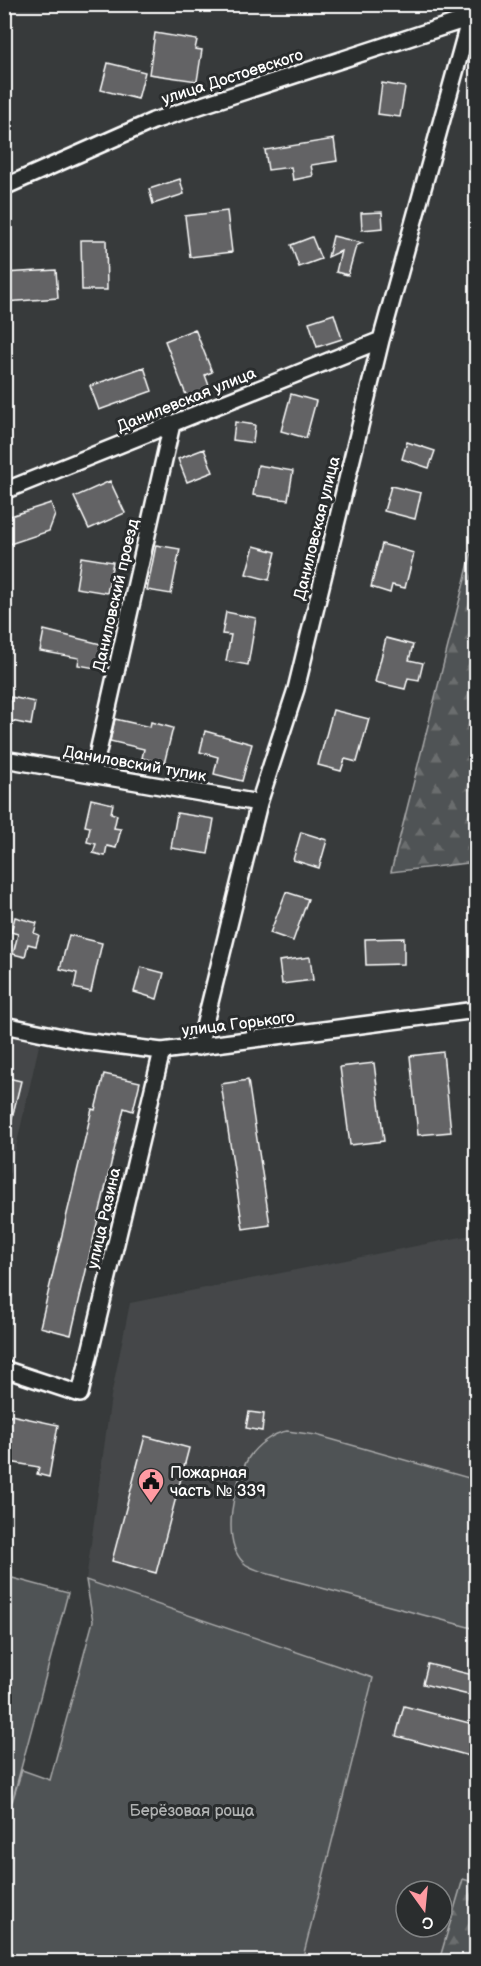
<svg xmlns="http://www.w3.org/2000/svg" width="481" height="1966" viewBox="0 0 481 1966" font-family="'Balsamiq Sans',sans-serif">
  <defs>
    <pattern id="forest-firs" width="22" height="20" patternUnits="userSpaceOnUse" patternTransform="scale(1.5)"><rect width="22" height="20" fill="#505354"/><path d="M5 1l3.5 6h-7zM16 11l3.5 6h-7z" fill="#6a6d6e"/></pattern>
  </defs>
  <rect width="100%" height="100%" fill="#373a3b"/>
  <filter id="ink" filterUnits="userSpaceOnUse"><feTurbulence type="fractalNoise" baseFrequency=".0167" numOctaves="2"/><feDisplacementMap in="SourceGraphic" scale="12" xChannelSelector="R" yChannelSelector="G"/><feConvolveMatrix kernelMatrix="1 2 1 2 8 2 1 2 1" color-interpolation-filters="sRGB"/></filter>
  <g filter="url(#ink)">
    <path fill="#444748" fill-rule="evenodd" d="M5 1034 40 1041 5 1196Z
      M476 1234V1961H302L372 1678 86 1580 111 1396 130 1303ZM406 1891H442V1927H406Z"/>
    <path fill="#505354" stroke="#a8a9aa" stroke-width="1.5" d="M287 1431 316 1435 476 1480V1629L265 1573C259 1570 249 1568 244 1563 220 1540 234 1482 249 1457 257 1445 273 1433 287 1431Z
      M5 1576 68 1593 12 1802 22 1770 50 1780 93 1621 86 1580 373 1678 302 1961H5L4 1832 8 1821 4 1820Z"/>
    <path fill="url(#forest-firs)" stroke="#a8a9aa" stroke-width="1.5" d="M476 535V862L391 872Z
      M463 1879 476 1883V1961H439Z"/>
    <path fill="#636465" stroke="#fff" stroke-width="1.5" d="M155 33 197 40 195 49 202 50 197 81 149 74Z
      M108 63 145 72 138 99 101 90Z
      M382 83 405 87 400 117 378 114Z
      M334 139 337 161 311 165 313 176 293 180 291 167 268 170 265 150Z
      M180 179 184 194 153 204 149 189Z
      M227 211 232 252 190 257 185 216Z
      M382 212 383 228 362 230 361 213Z
      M333 236 362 243 356 246 348 275 336 272 341 251 328 257Z
      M312 237 321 259 299 267 291 245Z
      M81 240H106L107 290H82Z
      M56 270 58 298 5 302 4 273Z
      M334 314 342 339 317 347 309 322Z
      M195 329 212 372 205 375 211 391 188 400 165 341Z
      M144 367 152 391 99 410 90 386Z
      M291 394 316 401 306 438 281 431Z
      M235 422 255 425 253 443 233 440Z
      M407 442 435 451 429 468 402 459Z
      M204 449 213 472 187 482 178 459Z
      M258 465 293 471 288 500 253 495Z
      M110 481 125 513 89 529 74 497Z
      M391 486 421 493 415 519 384 511Z
      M51 503 55 515 49 531 4 546V518Z
      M382 544 414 553 405 588 392 585 390 593 371 587Z
      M156 545 180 549 171 594 147 590Z
      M254 546 276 552 269 580 246 574Z
      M81 557 113 562 107 593 76 588Z
      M226 612 256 618 248 665 226 661 231 635 222 634Z
      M44 630 105 645 101 669 78 665 79 658 40 651Z
      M386 638 413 645 409 660 423 663 419 680 408 678 405 689 375 682Z
      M11 697 35 702 31 725 6 720Z
      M333 710 369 719 357 762 345 759 341 771 318 765Z
      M115 719 150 727 151 722 173 728 164 764 142 758 144 749 110 741Z
      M205 731 252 744 242 781 214 774 218 757 200 752Z
      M91 799 113 804 111 813 117 815 114 828 121 829 116 848 107 846 105 856 93 853 96 844 87 842 90 827 85 826Z
      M177 813 214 819 208 854 171 848Z
      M301 832 327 840 319 868 293 860Z
      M286 892 308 899 293 941 270 933Z
      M15 917 37 923 34 933 39 935 36 946 28 944 25 957 13 954 18 934 11 932Z
      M69 935 102 943 91 992 74 988 77 973 60 969Z
      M404 938V964L366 965 365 939Z
      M310 957 313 980 282 984 279 961Z
      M141 967 164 973 157 999 134 992Z
      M443 1052 451 1132 418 1135 410 1056Z
      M374 1063 384 1141 350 1145 340 1067Z
      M104 1074 140 1082 133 1111 124 1108 71 1335 40 1327 92 1109 95 1110Z
      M4 1077 21 1081 9 1130 4 1129Z
      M248 1080 270 1225 243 1229 221 1084Z
      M249 1412 264 1414 262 1431 246 1428Z
      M11 1415 58 1425 49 1477 37 1474 39 1467 4 1461V1416L10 1417Z
      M145 1436 189 1448 156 1573 112 1561Z
      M428 1664 477 1676V1697L423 1684Z
      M404 1706 477 1725V1758L396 1736Z"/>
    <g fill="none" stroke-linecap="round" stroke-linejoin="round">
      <g stroke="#fff" stroke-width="20">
        <path id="minor" d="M4 187 153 121 476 16
          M4 491 381 340
          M4 759 259 803
          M93 774 172 424
          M4 1025 82 1041 162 1051 476 1010
          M199 1047 259 803 296 689 381 340 470 18
          M4 1369 80 1394 162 1051"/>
      </g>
      <use href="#minor" stroke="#2a2d2e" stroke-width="15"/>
    </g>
  </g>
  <defs>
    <g id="civic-pin" transform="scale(1.35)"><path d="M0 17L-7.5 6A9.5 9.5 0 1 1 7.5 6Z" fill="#ff9aa2" stroke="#2a2d2e"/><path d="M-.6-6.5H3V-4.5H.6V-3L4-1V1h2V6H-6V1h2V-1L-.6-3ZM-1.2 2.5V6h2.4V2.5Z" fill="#111"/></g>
  </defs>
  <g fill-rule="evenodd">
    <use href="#civic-pin" x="151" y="1481"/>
  </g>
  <g text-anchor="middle" stroke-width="6" stroke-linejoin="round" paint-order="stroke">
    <g font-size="16" fill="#fff" stroke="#2a2d2e">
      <text transform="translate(232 76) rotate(-18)" y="6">улица Достоевского</text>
      <text transform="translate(186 399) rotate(-22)" y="6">Данилевская улица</text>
      <text transform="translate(316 528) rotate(-76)" y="6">Даниловская улица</text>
      <text transform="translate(115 595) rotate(-77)" y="6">Даниловский проезд</text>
      <text transform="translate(135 763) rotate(10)" y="6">Даниловский тупик</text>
      <text transform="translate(238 1023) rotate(-7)" y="6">улица Горького</text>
      <text transform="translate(103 1218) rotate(-77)" y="6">улица Разина</text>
    </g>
    <g font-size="16" fill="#fff" stroke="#2a2d2e" text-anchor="start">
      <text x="170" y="1478">Пожарная<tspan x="170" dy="18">часть № 339</tspan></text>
    </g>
    <g font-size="16" fill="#b0b2b2" stroke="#2a2d2e">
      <text x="192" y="1816">Берёзовая роща</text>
    </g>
  </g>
  <rect width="481" height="1966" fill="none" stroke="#2a2d2e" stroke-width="24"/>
  <rect x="12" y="12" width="457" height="1942" fill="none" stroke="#fff" stroke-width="2" filter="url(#ink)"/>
  <g transform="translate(424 1909) rotate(165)"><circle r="28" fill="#2a2d2e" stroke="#7f8182" stroke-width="1.5"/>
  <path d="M0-4.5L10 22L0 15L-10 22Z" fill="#ff9aa2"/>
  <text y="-9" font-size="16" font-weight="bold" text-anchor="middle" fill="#ffffff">С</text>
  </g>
</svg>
